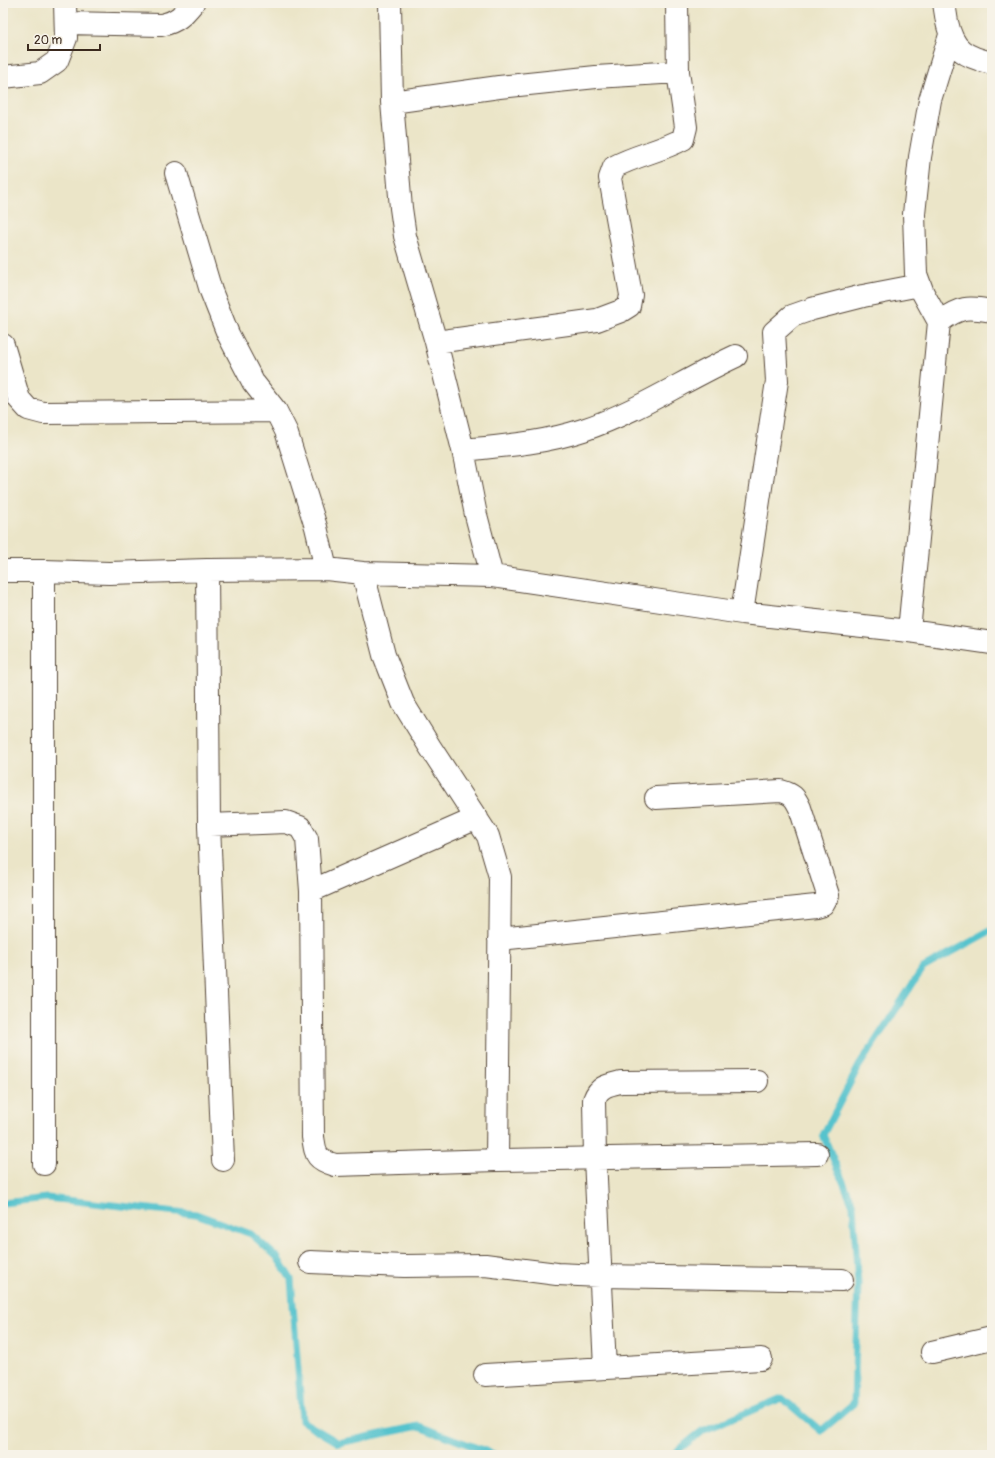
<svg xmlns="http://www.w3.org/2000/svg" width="995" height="1458" viewBox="0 0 995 1458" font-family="Pangolin,sans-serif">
  <rect width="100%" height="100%" fill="#f7f3e8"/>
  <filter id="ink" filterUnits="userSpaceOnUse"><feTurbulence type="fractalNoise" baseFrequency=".025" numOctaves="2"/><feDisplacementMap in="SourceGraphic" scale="8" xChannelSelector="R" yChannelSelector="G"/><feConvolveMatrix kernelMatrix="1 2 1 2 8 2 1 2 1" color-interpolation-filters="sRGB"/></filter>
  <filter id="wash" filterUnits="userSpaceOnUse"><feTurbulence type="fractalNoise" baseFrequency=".012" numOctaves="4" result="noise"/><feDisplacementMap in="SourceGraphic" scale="16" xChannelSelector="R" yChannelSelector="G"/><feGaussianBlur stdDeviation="0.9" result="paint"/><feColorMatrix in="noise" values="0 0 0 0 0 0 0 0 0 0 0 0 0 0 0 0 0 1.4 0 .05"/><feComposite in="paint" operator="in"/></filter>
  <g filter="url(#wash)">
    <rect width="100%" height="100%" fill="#ebe5c8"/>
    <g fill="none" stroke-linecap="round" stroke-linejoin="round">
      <path stroke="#56c3cd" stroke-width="7" d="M3 1203 47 1198 196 1214 251 1234 277 1257 291 1279 302 1421 339 1443 419 1426 496 1455
        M672 1455 702 1431 782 1398 821 1431 854 1403 858 1284 853 1205 823 1135 859 1066 923 968 992 930"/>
    </g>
  </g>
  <g filter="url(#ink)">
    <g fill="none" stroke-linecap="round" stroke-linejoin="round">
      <g stroke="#554638" stroke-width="24">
        <path id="minor" d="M390 3 392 102 401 208 405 236 436 342 463 450 476 515 492 576
          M944 3C945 9 946 16 947 22 953 50 965 57 992 63
          M66 23 161 25C177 22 183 15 193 3
          M3 77 40 73 57 61 66 38 65 3
          M392 102 499 87 596 77 678 72
          M176 173 211 291 228 334 253 382 276 411 286 431 316 527 326 569
          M939 322 923 293 916 274 914 214 920 157 930 100 950 35
          M436 342 597 320 621 311 629 306 631 295 610 178 614 167C636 155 661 151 683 139L686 127 678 72 677 3
          M3 345 19 399 28 409 43 413 276 411
          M463 450C504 446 544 443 583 430 637 412 684 380 736 356
          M207 570 209 825 223 1160
          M3 571H44L109 573 207 570 326 569 363 573 492 576 742 613 909 631 992 643
          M742 613 777 381 774 332 792 316 812 309 863 296 920 285
          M909 631 939 322C961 306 967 307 992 311
          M209 825 286 822 300 827 307 839 311 891 313 1137C316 1155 315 1159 335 1165L497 1160 500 877 488 836 430 747 403 703 384 655 363 573
          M311 891 477 818
          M499 939 816 906 823 904 828 895 800 808C795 797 792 794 781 791L656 798
          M497 1160 817 1154
          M44 1164V571
          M310 1262 404 1266 485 1265 557 1274 600 1276 842 1280
          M932 1352 992 1338
          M605 1368 595 1158 594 1100C599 1086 608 1085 621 1082L757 1081
          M485 1375 761 1359"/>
      </g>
      <use href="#minor" stroke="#fff" stroke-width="22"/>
    </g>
  </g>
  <rect width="995" height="1458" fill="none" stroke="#f7f3e8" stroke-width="16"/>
  <path d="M28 44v6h72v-6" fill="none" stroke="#3b2a1e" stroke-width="2"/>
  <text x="34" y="44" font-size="12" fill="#3b2a1e" stroke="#f7f3e8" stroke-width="3" paint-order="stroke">20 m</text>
</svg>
